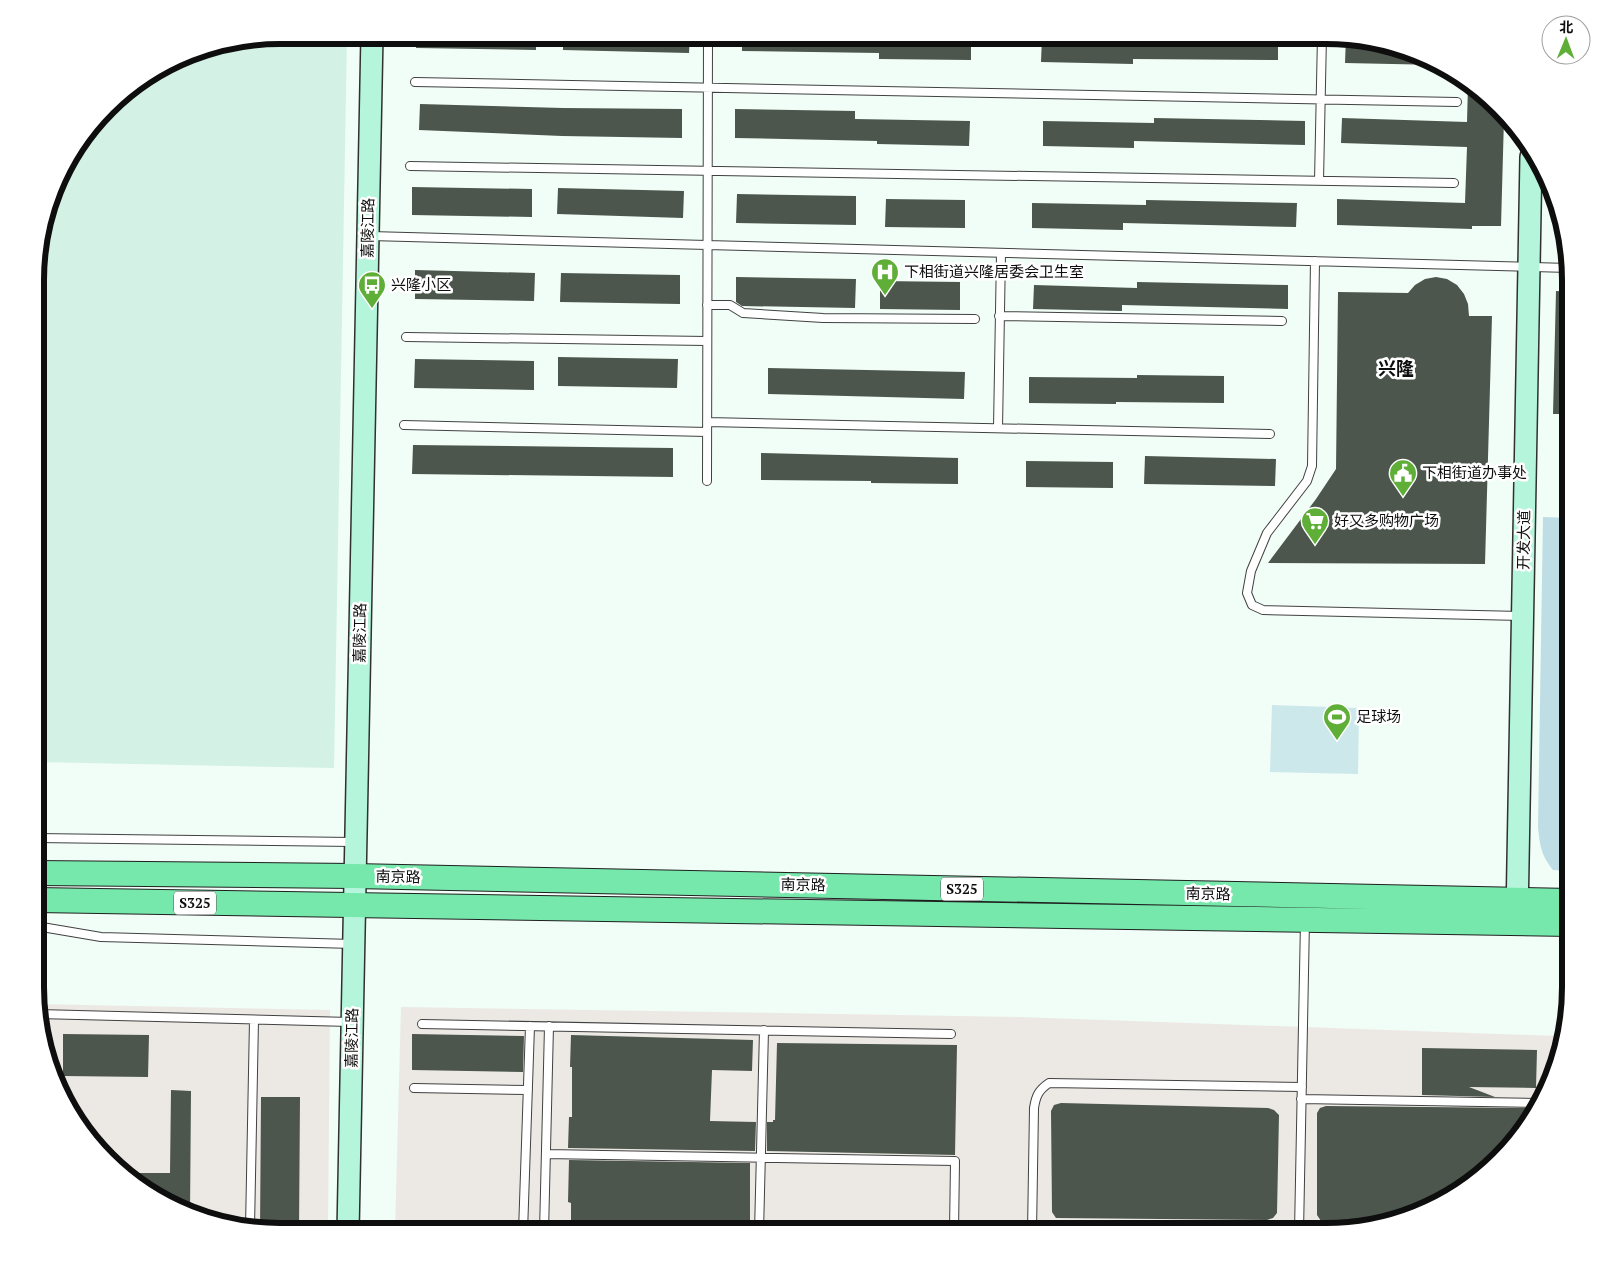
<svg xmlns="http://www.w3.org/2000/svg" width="1606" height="1267" viewBox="0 0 1606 1267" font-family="'PT Serif','Noto Sans SC',serif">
  <rect width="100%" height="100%" fill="#f1fdf7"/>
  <path fill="#ece9e4" d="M36 1004 330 1010 328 1232 264 1231 186 1213 118 1171 60 1096Z
    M401 1007 1019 1017 1557 1036V1061L1552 1081 1510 1149 1420 1213 1326 1232H395Z"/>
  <path fill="#d4f1e6" d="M280 35H347L334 768 36 762 37 247 68 158 119 96 201 48Z"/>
  <path fill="#bedde4" d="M1543 517 1571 518V871L1553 870C1541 855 1540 846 1538 827Z"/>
  <path fill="#cce8ea" d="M1272 705 1359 708 1358 774 1270 772Z"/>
  <path fill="#4c564d" d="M416 35H536V50L416 48Z
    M563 35H690L689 53 563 50Z
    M742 35H971V60L879 59V53L742 51Z
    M1152 35H1278V60L1133 59V64L1041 62 1042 37 1152 39Z
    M1346 36 1420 54 1439 65 1345 63Z
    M1468 84 1488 96 1504 118 1501 226H1472V229L1337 225V199L1465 203 1467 147 1341 143 1342 118 1467 122Z
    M420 104 563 108 682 109V138L562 136 419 130Z
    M735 109 855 111V119L970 121 969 146 877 144V141L735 138Z
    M1154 118 1305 121V145L1134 141V148L1043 146V121L1154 123Z
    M412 187 532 189V217L412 215Z
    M558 188 684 191 683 218 557 214Z
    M737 194 856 196V225L736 223Z
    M886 199 965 200V228L885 227Z
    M1146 200 1297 203 1296 227 1123 223V230L1032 228V203L1146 205Z
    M415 270 535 273 534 301 415 299Z
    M561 273 680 275V304L560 302Z
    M736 277 856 279 855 308 742 306 736 302Z
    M1436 277 1447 279 1457 285 1464 294 1468 304 1469 316H1492L1485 564 1268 563 1316 499 1336 469 1338 292 1408 293 1415 285 1425 279Z
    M880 281 960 282V310L880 309Z
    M1137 282 1288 285V309L1122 305V311L1033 309 1034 285 1137 288Z
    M1556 291 1571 292V414H1553Z
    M558 357 678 359 677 388 558 386Z
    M415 359 534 361V390L414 388Z
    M768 368 965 372 964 399 768 394Z
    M1137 375 1224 376V403L1116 402V404L1029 403V377L1137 378Z
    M413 445 673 448V477L412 474Z
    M761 453 958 458V484L871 483V481L761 480Z
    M1145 456 1276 459 1275 486 1144 484Z
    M1026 461 1113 462V488L1026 487Z
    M63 1034 149 1035 148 1077 63 1076Z
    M412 1034 524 1036 523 1072 412 1070Z
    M571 1035 753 1040 752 1071 712 1070 710 1121 756 1122 755 1151 568 1148 569 1117H572V1067H570Z
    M777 1043 957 1045 955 1155 767 1151V1122H773V1120H775Z
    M1422 1048 1537 1050 1536 1088 1469 1087 1495 1097 1422 1095Z
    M171 1090 191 1091 190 1214 121 1173H170Z
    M261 1097H300L299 1232 260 1231Z
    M1061 1103 1268 1108 1274 1110 1279 1115 1277 1213 1273 1218 1267 1220 1056 1218 1052 1212 1051 1111 1054 1105Z
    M1326 1106 1527 1108 1534 1111 1510 1149 1420 1213 1381 1221H1321L1317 1215V1113L1320 1108Z
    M569 1160 750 1163V1232H571V1203L568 1202Z"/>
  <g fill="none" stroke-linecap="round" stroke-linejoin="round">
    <g stroke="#414141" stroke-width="10">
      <path id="lane" d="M415 82 1457 102
        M410 166 1454 183
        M1319 181 1322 35
        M370 236 1569 268
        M1315 261 1312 466 1307 481 1267 533 1251 571 1247 593 1252 605 1263 610 1521 616
        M707 305H730L743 313 823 318 975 319
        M999 316 1282 321
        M406 337 707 341
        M707 422 1270 434
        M404 425 707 432
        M998 428 1001 253
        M1564 456 1571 457
        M707 481 708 35
        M36 838 353 842
        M36 926 101 937 353 944
        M38 1014 350 1022
        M422 1024 951 1034
        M414 1088 528 1090
        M1301 1099 1539 1103
        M546 1154 955 1161 954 1232
        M250 1228 254 1020
        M523 1232 530 1026
        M544 1232 549 1026
        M759 1232 764 1030
        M1032 1232 1034 1108C1036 1095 1039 1090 1049 1083L1302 1087
        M1299 1232 1305 921"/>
    </g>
    <g stroke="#303030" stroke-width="24">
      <path id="secondary" d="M1517 916 1531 157
        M348 1232 372 35"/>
    </g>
    <g stroke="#1f1f1f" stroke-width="26">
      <path id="primary" d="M36 873 354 876 1571 901
        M36 900 1571 924"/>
    </g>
    <use href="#lane" stroke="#fff" stroke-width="8"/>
    <use href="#secondary" stroke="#b4f5db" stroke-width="21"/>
    <use href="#primary" stroke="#77e8ab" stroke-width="24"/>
  </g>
  <defs>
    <g id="hospital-pin" transform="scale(1.4375)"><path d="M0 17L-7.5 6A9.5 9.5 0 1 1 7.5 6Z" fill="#5fae37" stroke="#fff"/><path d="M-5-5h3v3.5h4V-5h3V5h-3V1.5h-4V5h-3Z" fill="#fff"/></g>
    <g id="bus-pin" transform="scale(1.4375)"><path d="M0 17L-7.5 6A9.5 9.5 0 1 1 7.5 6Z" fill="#5fae37" stroke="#fff"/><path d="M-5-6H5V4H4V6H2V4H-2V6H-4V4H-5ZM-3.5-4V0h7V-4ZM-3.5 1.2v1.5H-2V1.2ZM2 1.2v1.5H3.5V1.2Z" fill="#fff"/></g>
    <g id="civic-pin" transform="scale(1.4375)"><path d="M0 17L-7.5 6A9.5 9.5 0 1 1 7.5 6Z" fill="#5fae37" stroke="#fff"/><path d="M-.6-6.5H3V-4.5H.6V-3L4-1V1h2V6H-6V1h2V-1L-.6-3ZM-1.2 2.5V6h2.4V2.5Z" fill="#fff"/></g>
    <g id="supermarket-pin" transform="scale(1.4375)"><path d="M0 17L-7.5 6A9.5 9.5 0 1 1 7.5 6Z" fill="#5fae37" stroke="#fff"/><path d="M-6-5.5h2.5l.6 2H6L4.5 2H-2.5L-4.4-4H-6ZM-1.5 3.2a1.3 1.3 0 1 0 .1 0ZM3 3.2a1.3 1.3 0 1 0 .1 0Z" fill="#fff"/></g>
    <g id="stadium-pin" transform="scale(1.4375)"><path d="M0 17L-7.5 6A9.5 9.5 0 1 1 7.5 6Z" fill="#5fae37" stroke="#fff"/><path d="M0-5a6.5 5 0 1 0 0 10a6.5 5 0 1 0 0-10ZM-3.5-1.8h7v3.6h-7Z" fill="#fff"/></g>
  </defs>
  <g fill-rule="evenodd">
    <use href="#hospital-pin" x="885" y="272"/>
    <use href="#bus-pin" x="372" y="285"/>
    <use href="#civic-pin" x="1403" y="473"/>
    <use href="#supermarket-pin" x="1315" y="521"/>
    <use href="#stadium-pin" x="1337" y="717"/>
  </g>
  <g text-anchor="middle" stroke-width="5" stroke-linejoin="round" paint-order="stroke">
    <g fill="#fff" stroke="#565656" stroke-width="1">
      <rect x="941" y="877.5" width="42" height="23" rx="4"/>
      <rect x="174" y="891.5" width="42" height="23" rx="4"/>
    </g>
    <g font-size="14" font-weight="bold" fill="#0e0e0e">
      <text x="962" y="894">S325</text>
      <text x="195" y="908">S325</text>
    </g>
    <g font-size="15" fill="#0e0e0e" stroke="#fff">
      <text transform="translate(368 228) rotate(-89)" y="5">嘉陵江路</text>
      <text transform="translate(1524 540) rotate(-89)" y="5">开发大道</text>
      <text transform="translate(360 633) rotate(-89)" y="5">嘉陵江路</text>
      <text transform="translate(398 877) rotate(1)" y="5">南京路</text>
      <text transform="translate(803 885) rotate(1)" y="5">南京路</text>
      <text transform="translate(1208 894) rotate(1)" y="5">南京路</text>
      <text transform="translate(352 1038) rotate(-89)" y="5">嘉陵江路</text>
    </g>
    <g font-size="15" fill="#0e0e0e" stroke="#fff" text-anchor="start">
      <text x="904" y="277">下相街道兴隆居委会卫生室</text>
      <text x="391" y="290">兴隆小区</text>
      <text x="1422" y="478">下相街道办事处</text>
      <text x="1334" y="526">好又多购物广场</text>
      <text x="1356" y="722">足球场</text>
    </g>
    <g font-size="18" font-weight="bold" fill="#0e0e0e" stroke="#fff">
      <text x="1396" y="375">兴隆</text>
    </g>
  </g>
  <path d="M0 0H1606V1267H0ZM280 44H1326A236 236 0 0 1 1562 280V987A236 236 0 0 1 1326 1223H280A236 236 0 0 1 44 987V280A236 236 0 0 1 280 44Z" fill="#fff" fill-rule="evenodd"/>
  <path fill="none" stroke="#0e0e0e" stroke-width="6" d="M280 44H1326A236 236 0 0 1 1562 280V987A236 236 0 0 1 1326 1223H280A236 236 0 0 1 44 987V280A236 236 0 0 1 280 44Z"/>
  <g transform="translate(1566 40) rotate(1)"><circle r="24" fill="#ffffff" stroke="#9f9f9f"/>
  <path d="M0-4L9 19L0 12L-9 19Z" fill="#5fae37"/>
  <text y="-8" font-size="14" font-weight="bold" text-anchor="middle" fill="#0e0e0e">北</text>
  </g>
</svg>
